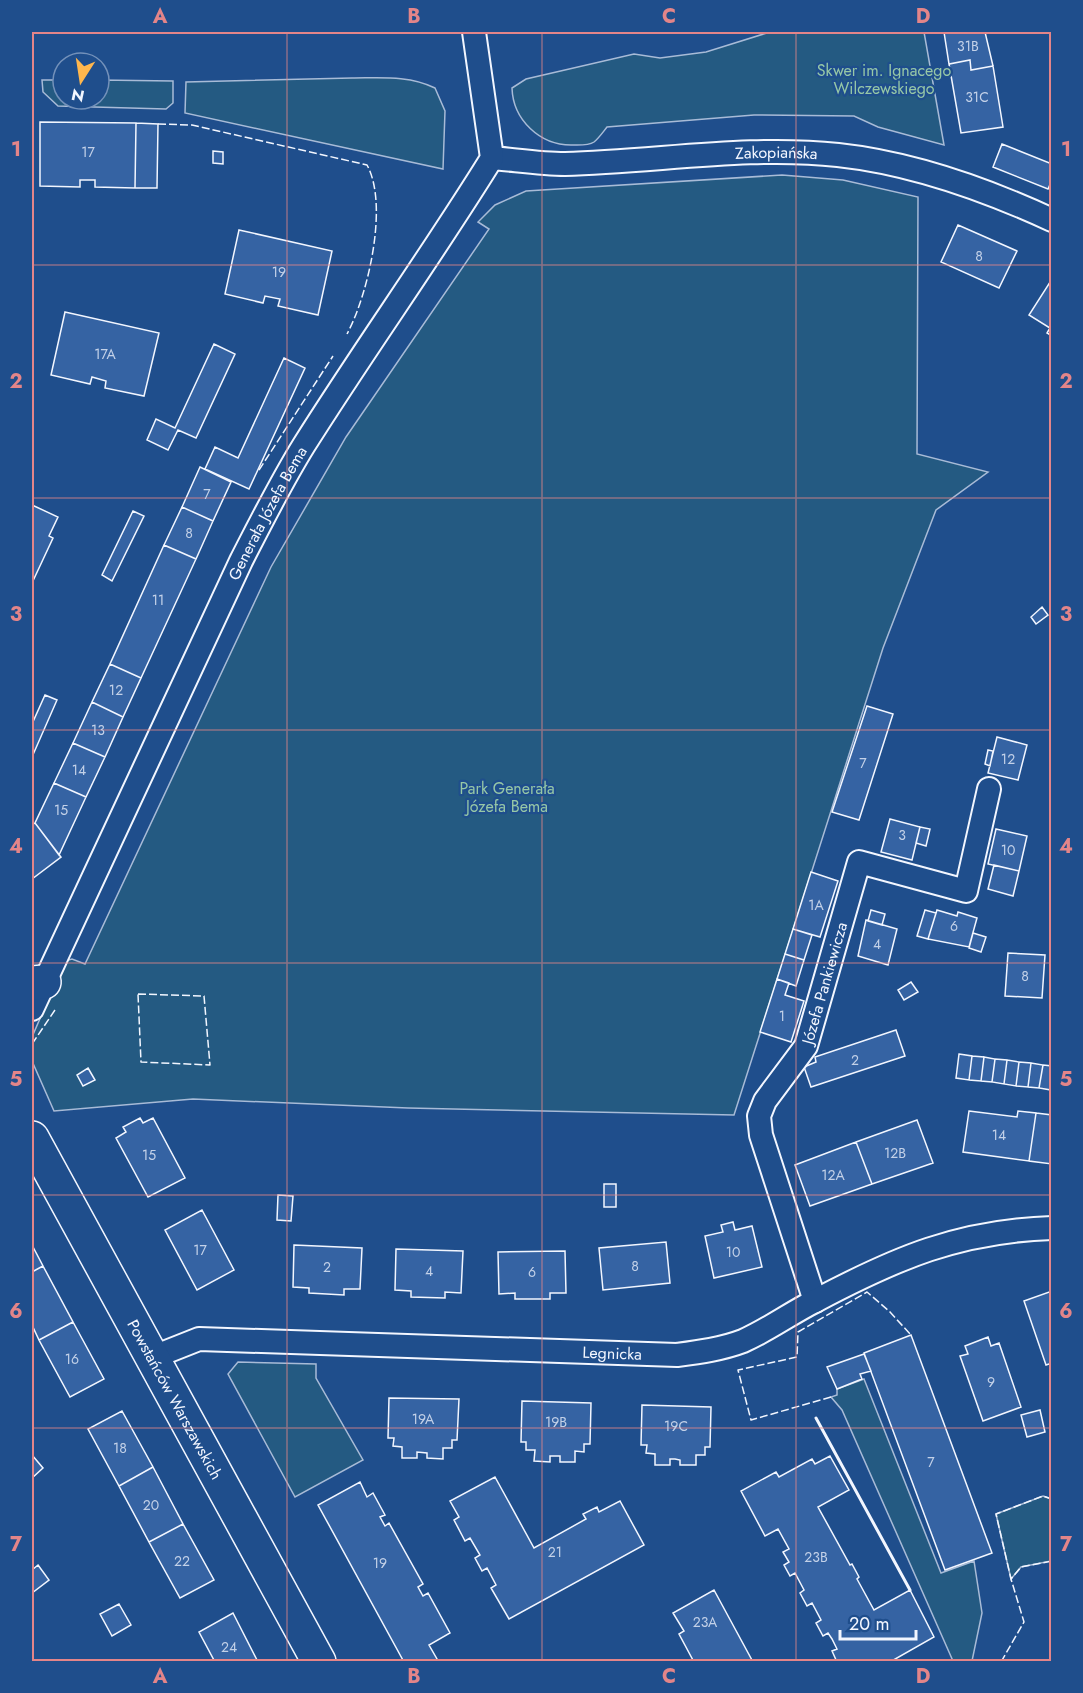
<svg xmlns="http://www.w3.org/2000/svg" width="1083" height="1693" viewBox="0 0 1083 1693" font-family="Jost,sans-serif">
  <rect width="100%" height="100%" fill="#1f4e8c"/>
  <path fill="#245a82" stroke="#a8bbd7" stroke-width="1.5" d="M770 32H924L944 145 878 127 854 116 754 115 607 127C603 132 599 138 594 142 588 146 578 145 571 145 540 145 513 120 512 88L526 79 634 54 660 58 706 52Z
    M352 78C380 78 409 75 435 88L445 111 443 169 185 113 186 82Z
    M42 80H63V99H99V80L173 81V103L166 109 58 106 43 92Z
    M782 175 843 180 918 197 917 454 988 472 936 510 883 648 734 1115 408 1108 193 1099 54 1111 32 1061V1037L65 961 72 959 85 964 271 567 346 437 489 229 478 222 495 205 526 191Z
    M238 1362 316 1364V1378L363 1460 295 1497 228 1374Z
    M864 1379 941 1573 974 1561 982 1613 972 1661H953L842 1410 831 1397 837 1395V1389Z
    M1043 1496 1051 1499V1561L1021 1567 1011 1579 996 1514Z"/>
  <path fill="#3563a3" stroke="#f2f6ff" stroke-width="1.5" d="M944 32H985L993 66 971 70 970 60 949 64Z
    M970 60 971 70 993 66 1003 127 961 133 949 64Z
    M40 122 136 123 135 188 95 187V180H80V187L40 186Z
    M136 123 158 124 157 188H135Z
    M1002 144 1052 164V180L1048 189 993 167Z
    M213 151 223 152V164L213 163Z
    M958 225 1017 251 999 288 941 262Z
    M239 230 332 251 318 315 278 306 280 299 265 296 263 303 225 294Z
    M1052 279V336L1047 333 1050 328 1029 315Z
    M65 312 159 333 144 396 105 388 106 381 92 377 90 384 51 375Z
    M214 344 235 354 196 438 178 430 168 450 147 440 156 419 175 428Z
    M284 358 305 368 249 489 205 469 215 447 238 458Z
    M200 467 231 482 213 521 182 507Z
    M32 505 58 517 49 536 53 538 32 583Z
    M182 507 213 521 196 559 164 545Z
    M133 511 144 516 112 581 102 575Z
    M164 545 196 559 141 678 110 664Z
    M1042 607 1048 615 1036 624 1031 617Z
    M110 664 141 678 123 717 92 702Z
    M45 695 57 700 32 757V724Z
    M92 702 123 717 105 757 73 743Z
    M867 706 893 714 859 820 832 812Z
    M997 737 1027 745 1018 780 988 773Z
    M73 743 105 757 86 797 54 783Z
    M988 750 993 751 990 766 985 764Z
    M54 783 86 797 59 855 35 823Z
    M890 819 920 827 912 860 881 852Z
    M35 823 61 857 32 879V825Z
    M920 827 930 829 926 846 916 843Z
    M996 829 1027 836 1019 871 988 864Z
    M994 865 1019 871 1013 896 988 889Z
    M811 872 838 881 820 937 793 929Z
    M871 910 885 914 882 925 868 921Z
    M925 910 936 913 928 939 917 936Z
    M937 910 957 916 958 912 977 918 969 947 928 939Z
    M866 920 897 929 888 965 858 956Z
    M793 929 812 935 804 960 785 954Z
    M973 933 986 937 981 952 969 948Z
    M1008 953 1045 955 1042 998 1005 996Z
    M785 954 804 960 796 986 777 979Z
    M777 979 789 983 785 995 804 1001 791 1042 760 1032Z
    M911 982 918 992 904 1000 898 990Z
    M896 1030 905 1056 811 1087 804 1067 816 1062 815 1057Z
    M959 1054 972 1056 969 1080 956 1078Z
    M972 1056 984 1057 981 1081 969 1080Z
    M984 1057 995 1059 992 1082 981 1081Z
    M995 1059 1007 1060 1004 1084 992 1082Z
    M1007 1060 1019 1062 1016 1086 1004 1084Z
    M1019 1062 1031 1063 1028 1087 1016 1086Z
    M1031 1063 1043 1065 1039 1088 1028 1087Z
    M1043 1065 1052 1066 1051 1090 1039 1088Z
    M88 1068 95 1080 83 1086 77 1075Z
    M969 1111 1017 1117 1018 1111 1036 1113 1029 1161 963 1152Z
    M1036 1113 1052 1115V1164L1029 1161Z
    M140 1118 143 1123 153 1118 185 1178 148 1197 116 1138 126 1132 123 1127Z
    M917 1120 933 1163 872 1184 856 1142Z
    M856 1142 872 1184 810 1206 795 1165Z
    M604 1184H616V1207H604Z
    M278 1195 293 1196 291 1221 277 1220Z
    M202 1210 234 1270 197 1290 165 1230Z
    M733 1222 735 1230 752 1226 762 1267 714 1278 705 1236 723 1232 721 1225Z
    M666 1242 670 1283 603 1290 599 1248Z
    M32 1245 43 1266 32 1272Z
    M294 1245 362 1248 360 1289H344V1295L309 1293V1288L293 1287Z
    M396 1249 463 1251 461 1293 445 1292V1298L411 1297V1291L395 1290Z
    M565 1251 566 1293H550V1299H515V1293L499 1294 498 1252Z
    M43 1266 73 1322 39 1340 32 1325V1272Z
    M1052 1291V1363L1046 1365 1024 1301Z
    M73 1322 104 1379 70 1397 39 1340Z
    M911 1335 992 1553 945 1570 864 1353Z
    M988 1337 991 1346 999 1343 1021 1407 983 1421 960 1356 968 1354 965 1346Z
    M864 1354 871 1371 860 1374 862 1379 837 1389 827 1367Z
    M389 1398 459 1399 457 1440H452V1448H443V1459L427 1458V1453L417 1452V1458H402V1447L393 1446 394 1438H388Z
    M522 1401 591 1403 590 1444H584V1452L575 1451V1462H560V1456H550V1462L534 1461 535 1450H526V1442H521Z
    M642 1405 711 1407 710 1447H705V1455H696V1465H680V1460L675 1459H670V1465H655V1454L646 1453 647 1445H641Z
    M1040 1410 1045 1432 1027 1437 1021 1415Z
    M122 1411 153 1467 119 1486 88 1429Z
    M32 1455 43 1468 32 1478Z
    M830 1456 849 1490 818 1507 850 1565 852 1564 859 1577 857 1579 874 1610 910 1590 934 1637 890 1662H837L832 1651 837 1649 832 1639 828 1633 823 1636 816 1623 821 1620 812 1603 807 1606 800 1593 804 1590 795 1573 790 1576 784 1565 789 1562 783 1552 789 1549 778 1529 765 1536 741 1491 776 1472 779 1477 812 1459 815 1464Z
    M153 1467 183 1524 149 1542 119 1486Z
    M495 1477 534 1548 586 1519 583 1514 597 1507 599 1512 620 1501 644 1545 509 1619 491 1588 496 1585 487 1568 482 1571 475 1558 480 1555 470 1538 465 1541 454 1520 459 1517 450 1501Z
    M360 1482 367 1497 373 1493 385 1515 380 1517 385 1526 389 1523 423 1584 418 1587 423 1596 428 1593 450 1633 429 1645 437 1659 432 1662H404L318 1505Z
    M183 1524 214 1580 180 1598 149 1542Z
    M38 1565 49 1580 32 1593V1570Z
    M714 1590 753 1662H694L679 1634 684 1631 673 1613Z
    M119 1604 131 1625 112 1636 100 1614Z
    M233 1613 258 1662H215L199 1632Z"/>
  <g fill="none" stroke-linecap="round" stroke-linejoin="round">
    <g stroke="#f2f6ff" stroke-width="26">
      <g id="street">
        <path id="s1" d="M492 158C516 160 541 164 565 164 655 162 748 145 838 155 912 163 985 189 1052 220"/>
        <path id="s2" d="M32 1009 241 561C261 522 281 482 304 445 365 348 432 255 492 158L474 32"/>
        <path id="s3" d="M815 1301 761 1135 759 1116 765 1101 806 1046 859 862 966 891 989 789"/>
        <path id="s4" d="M151 1358 199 1339 677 1355C700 1352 722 1349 743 1341 768 1330 791 1313 815 1301 896 1258 959 1231 1052 1228"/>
      </g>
    </g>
    <g stroke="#f2f6ff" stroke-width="36">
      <g id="secondary">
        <path d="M32 983 44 982"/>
        <path id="s5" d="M32 1138 319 1662"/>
      </g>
    </g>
    <use href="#street" stroke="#1f4e8c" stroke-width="22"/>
    <use href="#secondary" stroke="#1f4e8c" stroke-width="33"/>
    <path stroke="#f2f6ff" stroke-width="1.5" stroke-dasharray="8 3" stroke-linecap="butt" d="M158 124 192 125 367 165C389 205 368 295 347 334
      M259 470 333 356
      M138 994 204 996 210 1065 141 1062Z
      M32 1044 55 1010
      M831 1397 751 1420 738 1370 797 1357 798 1332 867 1292 889 1311 911 1335
      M1052 1499 1043 1496 996 1514 1011 1579 1021 1567 1052 1561
      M1001 1662 1024 1622 1011 1579"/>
    <path stroke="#f2f6ff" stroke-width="3" d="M816 1418 910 1590"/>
  </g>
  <path fill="none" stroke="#e38589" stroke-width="1.5" stroke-opacity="0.55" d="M287 32V1662M542 32V1662M796 32V1662M32 265H1052M32 498H1052M32 730H1052M32 963H1052M32 1195H1052M32 1428H1052"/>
  <g text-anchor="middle" stroke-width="4.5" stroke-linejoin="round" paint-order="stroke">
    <g font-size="14" fill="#c3d1e8">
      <text x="968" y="51">31B</text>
      <text x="977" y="102">31C</text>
      <text x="88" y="157">17</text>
      <text x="979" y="261">8</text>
      <text x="279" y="277">19</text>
      <text x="105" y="359">17A</text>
      <text x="207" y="499">7</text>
      <text x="189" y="538">8</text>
      <text x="158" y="605">11</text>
      <text x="116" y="695">12</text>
      <text x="98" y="735">13</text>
      <text x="1008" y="764">12</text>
      <text x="863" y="768">7</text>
      <text x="79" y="775">14</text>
      <text x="61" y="815">15</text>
      <text x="902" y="840">3</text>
      <text x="1008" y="855">10</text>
      <text x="816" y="910">1A</text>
      <text x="954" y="931">6</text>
      <text x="877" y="949">4</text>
      <text x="1025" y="981">8</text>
      <text x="782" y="1021">1</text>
      <text x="855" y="1065">2</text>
      <text x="999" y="1140">14</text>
      <text x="895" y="1158">12B</text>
      <text x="149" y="1160">15</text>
      <text x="833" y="1180">12A</text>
      <text x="200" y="1255">17</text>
      <text x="733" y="1257">10</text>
      <text x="635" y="1271">8</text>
      <text x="327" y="1272">2</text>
      <text x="429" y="1276">4</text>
      <text x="532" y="1277">6</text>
      <text x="72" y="1364">16</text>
      <text x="991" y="1387">9</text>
      <text x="423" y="1424">19A</text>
      <text x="556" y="1427">19B</text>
      <text x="676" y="1431">19C</text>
      <text x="120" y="1453">18</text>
      <text x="931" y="1467">7</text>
      <text x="151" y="1510">20</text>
      <text x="555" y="1557">21</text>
      <text x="816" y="1562">23B</text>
      <text x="182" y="1566">22</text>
      <text x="380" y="1568">19</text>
      <text x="705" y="1627">23A</text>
      <text x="229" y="1652">24</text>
    </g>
    <g font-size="16" fill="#97c8a6" stroke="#1f4e8c">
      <text x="884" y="76">Skwer im. Ignacego<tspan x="884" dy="18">Wilczewskiego</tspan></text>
      <text x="507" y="794">Park Generała<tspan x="507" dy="18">Józefa Bema</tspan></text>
    </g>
    <g font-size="16" fill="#f2f6ff" stroke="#1f4e8c">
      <text dy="6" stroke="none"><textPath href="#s1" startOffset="285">Zakopiańska</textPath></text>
      <text dy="6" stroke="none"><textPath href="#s2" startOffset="549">Generała Józefa Bema</textPath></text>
      <text dy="6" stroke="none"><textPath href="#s3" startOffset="344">Józefa Pankiewicza</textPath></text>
      <text dy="6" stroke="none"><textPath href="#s4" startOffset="465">Legnicka</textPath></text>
      <text dy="6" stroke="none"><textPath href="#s5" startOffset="298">Powstańców Warszawskich</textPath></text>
    </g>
  </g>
  <rect width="1083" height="1693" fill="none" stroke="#1f4e8c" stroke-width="66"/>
  <g transform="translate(81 81) rotate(192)"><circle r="28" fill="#1f4e8c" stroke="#7391ba" stroke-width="1.5"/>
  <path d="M0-4.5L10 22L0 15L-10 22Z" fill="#ffb74d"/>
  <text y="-9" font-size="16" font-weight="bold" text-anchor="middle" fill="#f2f6ff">N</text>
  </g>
  <path d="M840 1630v9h76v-9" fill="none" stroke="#f2f6ff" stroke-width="3"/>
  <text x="849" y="1630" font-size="18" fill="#f2f6ff" stroke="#1f4e8c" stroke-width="4.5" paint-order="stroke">20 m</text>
  <rect x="33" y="33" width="1017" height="1627" fill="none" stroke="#e38589" stroke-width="2"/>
  <g font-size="20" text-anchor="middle" font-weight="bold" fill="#e38589">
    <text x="160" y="23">A</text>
    <text x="414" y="23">B</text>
    <text x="669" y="23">C</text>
    <text x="923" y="23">D</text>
    <text x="16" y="156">1</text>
    <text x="1066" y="156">1</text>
    <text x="16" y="388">2</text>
    <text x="1066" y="388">2</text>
    <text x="16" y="621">3</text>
    <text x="1066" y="621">3</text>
    <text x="16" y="853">4</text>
    <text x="1066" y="853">4</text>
    <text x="16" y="1086">5</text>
    <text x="1066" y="1086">5</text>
    <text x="16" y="1318">6</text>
    <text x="1066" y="1318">6</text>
    <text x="16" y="1551">7</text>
    <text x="1066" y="1551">7</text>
    <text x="160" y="1683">A</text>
    <text x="414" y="1683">B</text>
    <text x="669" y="1683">C</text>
    <text x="923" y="1683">D</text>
  </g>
</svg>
